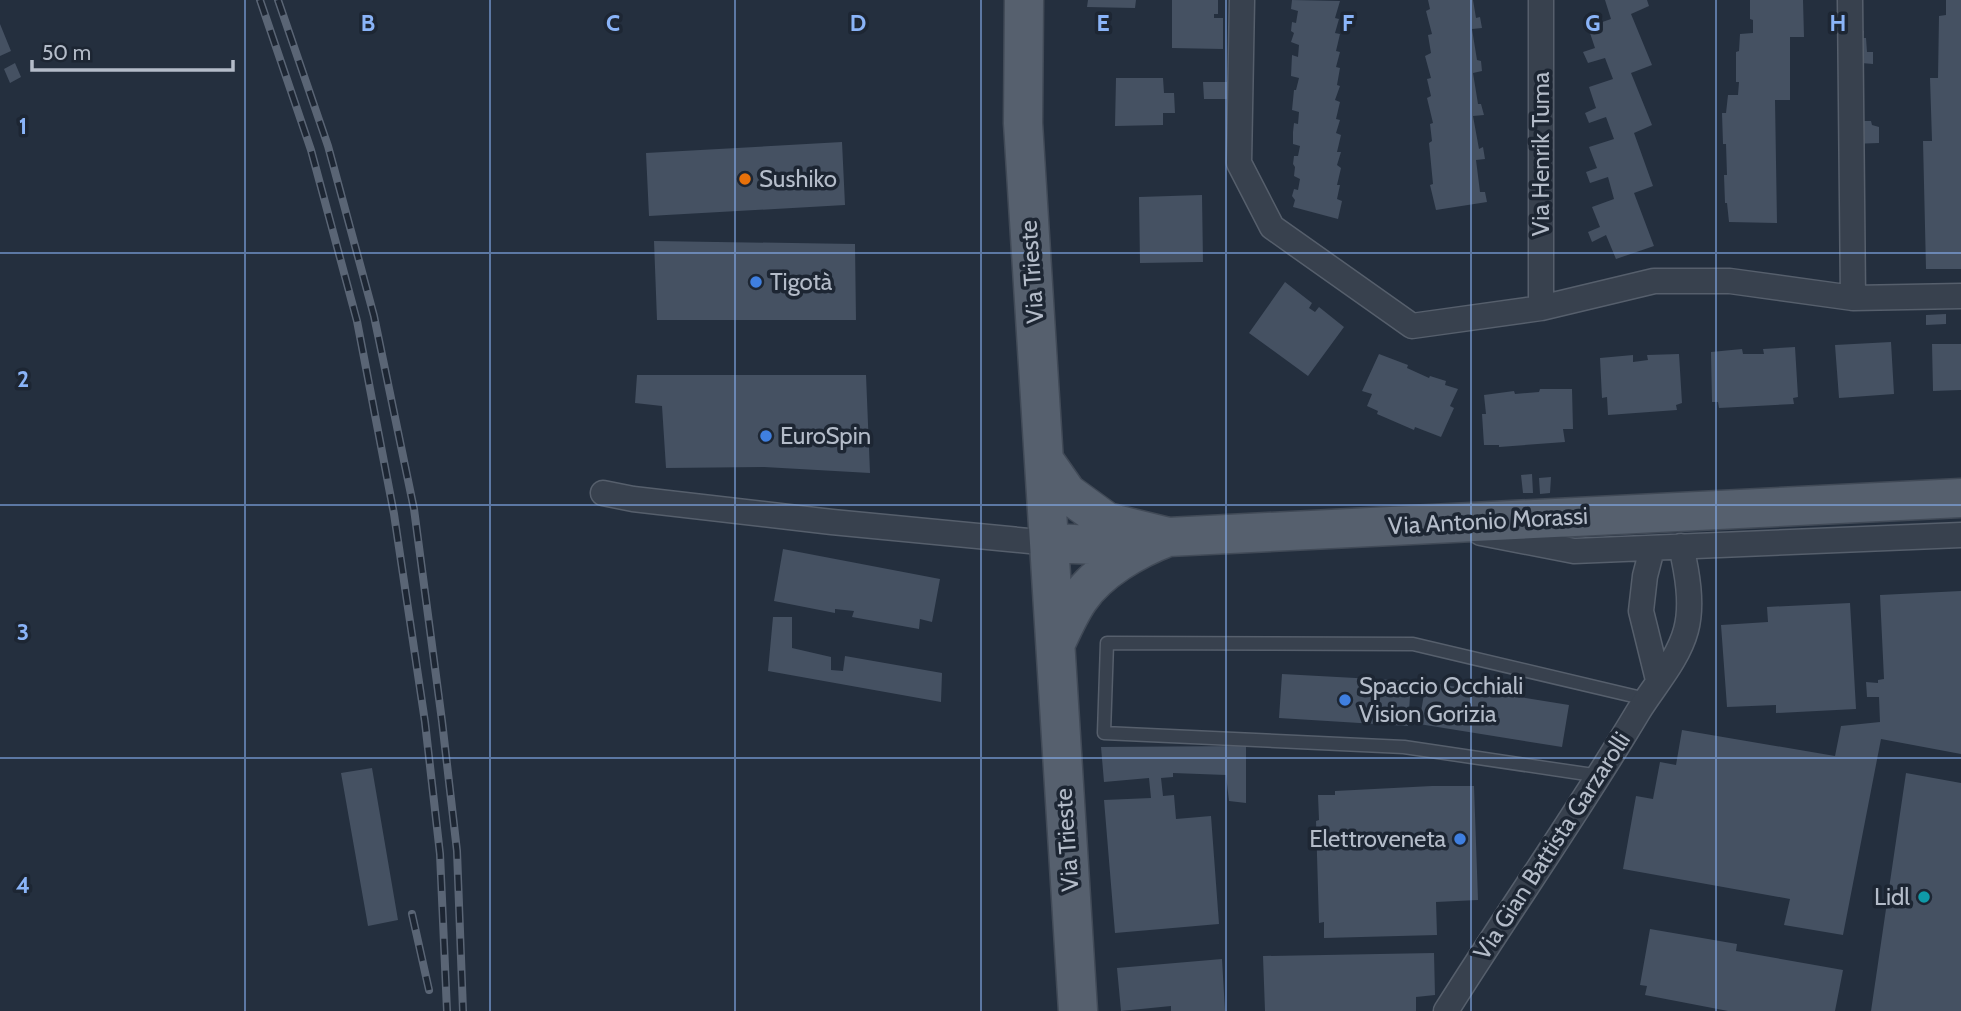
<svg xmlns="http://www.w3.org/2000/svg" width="1961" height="1011" viewBox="0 0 1961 1011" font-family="Cabin,sans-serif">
  <rect width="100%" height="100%" fill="#242f3e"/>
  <path fill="#455162" d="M1088 0H1136L1135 8 1087 7Z
    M1172 0H1218V14H1214V18H1223V49L1172 48Z
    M1292 0 1340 1 1335 18 1339 19 1335 33 1340 34 1336 51 1340 52 1336 67 1340 68 1337 85 1340 86 1335 100 1340 102 1336 119 1340 120 1336 133 1341 135 1337 152H1341L1337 165 1341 168 1337 185H1340L1337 199 1342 201 1338 219 1293 207 1295 200 1292 196 1294 189 1298 190 1300 179 1294 176 1295 167 1293 164 1294 156H1298L1300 146 1293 144V132L1294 123 1298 124 1299 112 1292 110 1294 90H1296L1299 78 1291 76 1292 55 1298 57 1299 45 1291 42 1294 33 1291 31 1292 22 1296 23 1298 11 1291 9Z
    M1428 0H1473L1476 18 1480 17 1482 28 1472 29 1477 60 1481 61 1482 71 1473 73 1478 104H1481L1484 115 1473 116 1479 149 1483 147 1485 159 1476 160 1480 192H1485L1487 202 1436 210 1430 185 1433 184 1429 143 1432 141 1430 124 1433 123 1427 98 1431 96 1427 79 1431 78 1425 56 1431 53 1428 35 1432 34 1426 11 1430 9Z
    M1605 0H1647L1649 6 1631 14 1652 65 1631 73 1652 125 1634 133 1653 186 1634 193 1654 246 1616 259 1606 235 1592 242 1588 232 1600 227 1592 207 1614 199 1608 177 1590 183 1586 172 1597 168 1589 147 1614 139 1606 117 1589 123 1585 113 1596 108 1589 87 1613 79 1605 58 1588 63 1583 52 1595 48 1588 27 1611 19Z
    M1750 0H1803L1804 37H1790V100H1775L1777 223 1729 222 1727 203H1725L1724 175H1727L1726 144H1723L1722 113H1726L1728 95H1738L1739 82H1736V52L1739 51 1740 34 1753 33V20L1750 19Z
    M1946 0H1961V269H1926L1923 141H1932L1930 78H1938L1939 16 1946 15Z
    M0 24 11 51 0 56Z
    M1864 31 1863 38H1866L1867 52H1873V64L1850 62 1849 32Z
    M15 63 21 77 10 83 4 69Z
    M1116 78H1163L1164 93H1174L1175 113H1163V125L1115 126Z
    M1203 82H1228L1229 99H1204Z
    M1851 121H1871L1872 125 1879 127V143L1851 144Z
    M842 142 845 205 649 216 646 153Z
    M1202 195 1203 262 1140 263 1139 197Z
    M654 241 855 244 856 320H657Z
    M1285 282 1312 303 1309 308 1315 312 1319 307 1344 327 1308 376 1249 333Z
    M1946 314V324L1926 325V315Z
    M1891 342 1894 394 1839 398 1835 345Z
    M1932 344H1961V390L1933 391Z
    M1795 347 1798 397 1793 398 1794 404 1719 408 1718 402H1712L1711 352 1742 349 1743 354H1764L1763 349Z
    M1379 354 1408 365 1407 368 1429 378 1430 376 1446 381 1445 385 1458 389 1450 406 1454 408 1441 437 1415 427 1414 430 1377 414 1378 411 1367 406 1372 394 1362 391Z
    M1679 354 1682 403 1676 405 1677 410 1608 415 1607 397 1602 398 1600 358 1633 355V362L1648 360 1647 355Z
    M637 375H866L870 473 764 467 666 468 662 406 635 403Z
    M1540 389H1572L1573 429H1563L1565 442 1499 447V445H1484L1482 414H1486L1484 395 1514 391 1515 394 1539 392Z
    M1532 474 1533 493H1523L1521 475Z
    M1551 477 1550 493 1540 494 1539 478Z
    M783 549 940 579 932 622 920 619 919 629 852 617 854 611 835 609V613L774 601Z
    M1961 591V754L1881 739 1843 935 1784 925 1790 899 1623 869 1636 796 1653 799 1660 762 1676 765 1682 730 1835 756 1841 726 1880 722 1879 697H1867L1866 682 1878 683V680L1884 679 1880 595Z
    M1850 603 1856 709 1776 713V705L1727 707 1721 625 1768 622 1767 607Z
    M773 617H792V648L831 657V670L843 671 845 656 942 673 941 702 768 671Z
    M1282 674 1411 681 1408 726 1279 718Z
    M1426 682 1569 705 1562 747 1419 724Z
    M1246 746V803L1229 801 1226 775 1173 773V777L1161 778 1163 796 1174 795 1176 819 1211 816 1219 924 1115 933 1104 800 1151 798 1149 778 1104 782 1101 747Z
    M372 768 398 920 368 926 341 773Z
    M1906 773 1961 783V1011H1871Z
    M1432 786H1474L1478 900 1436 902 1437 935 1324 938V922L1319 923 1316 821 1319 820 1318 795H1335V791Z
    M1650 929 1737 944 1736 951 1843 970 1835 1011H1728L1645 995 1647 986 1640 985Z
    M1434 953 1435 995 1416 997V1011H1265L1263 956Z
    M1222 959 1225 1011H1171V1006L1121 1011 1117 968Z"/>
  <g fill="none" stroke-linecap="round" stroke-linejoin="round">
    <g stroke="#565f6c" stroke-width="15">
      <path id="service" d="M1600 776 1404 747 1104 733 1107 643 1413 644 1646 699"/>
    </g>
    <g stroke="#565f6c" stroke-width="27">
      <path id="minor" d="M1242 0 1239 163 1272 227 1412 326 1541 308 1654 281H1730L1853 298 1961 296
        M1541 0V308
        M1850 0 1853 298
        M603 493 633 499 832 522 1050 543
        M1481 533 1574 551 1961 535
        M1652 549 1645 576 1641 611 1658 680
        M1446 1011C1509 911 1577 814 1638 712 1654 686 1678 660 1686 630 1693 604 1687 572 1681 546"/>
    </g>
    <g stroke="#414a57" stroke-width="41">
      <path id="primary" d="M1024 0 1023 123 1078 1011
        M1044 460 1067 493 1107 522 1168 537 1961 498
        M1050 543 1143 547
        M1056 643C1063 628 1070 612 1079 599 1098 571 1136 549 1168 537"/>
    </g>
    <use href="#service" stroke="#38414e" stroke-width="12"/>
    <use href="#minor" stroke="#38414e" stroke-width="24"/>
    <use href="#primary" stroke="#56606e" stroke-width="38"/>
    <g stroke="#5a6575" stroke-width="8">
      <path id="rail" d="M260 0 311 150 357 321 394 514 425 722 440 854 447 1011
        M278 0 328 146 374 316 414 509 442 721 457 851 463 1011
        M412 914 429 990"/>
    </g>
    <use href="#rail" stroke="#1d2633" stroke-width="5" stroke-dasharray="16" stroke-linecap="butt"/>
  </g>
  <path fill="none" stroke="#8ab4f8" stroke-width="2" stroke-opacity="0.55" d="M245 0V1011M490 0V1011M735 0V1011M981 0V1011M1226 0V1011M1471 0V1011M1716 0V1011M0 253H1961M0 505H1961M0 758H1961"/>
  <circle fill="#e8710a" stroke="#1d2633" stroke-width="2.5" cx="745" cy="179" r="7"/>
  <g fill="#3f7fe0" stroke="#1d2633" stroke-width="2.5">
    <circle cx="756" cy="282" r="7"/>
    <circle cx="766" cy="436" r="7"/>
    <circle cx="1345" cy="700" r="7"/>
    <circle cx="1460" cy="839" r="7"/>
  </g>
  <circle fill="#0f9aa8" stroke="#1d2633" stroke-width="2.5" cx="1924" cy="897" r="7"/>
  <g text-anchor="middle" stroke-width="7" stroke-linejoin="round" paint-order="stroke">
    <g font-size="24" fill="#b4bcc9" stroke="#1d2633">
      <text transform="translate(1541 154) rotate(-90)" y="8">Via Henrik Tuma</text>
      <text transform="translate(1032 272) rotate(-94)" y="8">Via Trieste</text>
      <text transform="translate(1488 521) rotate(-3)" y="8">Via Antonio Morassi</text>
      <text transform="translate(1067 840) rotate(-94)" y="8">Via Trieste</text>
      <text transform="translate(1552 846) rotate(-57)" y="8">Via Gian Battista Garzarolli</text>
    </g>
    <g font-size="24" fill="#b4bcc9" stroke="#1d2633" text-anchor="start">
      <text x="759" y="187">Sushiko</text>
      <text x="770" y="290">Tigotà</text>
      <text x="780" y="444">EuroSpin</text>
      <text x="1359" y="694">Spaccio Occhiali<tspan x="1359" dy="28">Vision Gorizia</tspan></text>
      <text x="1446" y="847" text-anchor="end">Elettroveneta</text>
      <text x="1910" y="905" text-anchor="end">Lidl</text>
    </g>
  </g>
  <g font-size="23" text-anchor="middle" font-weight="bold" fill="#8ab4f8" stroke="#1d2633" stroke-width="7" stroke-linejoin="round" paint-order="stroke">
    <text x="368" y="31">B</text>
    <text x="613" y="31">C</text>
    <text x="858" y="31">D</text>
    <text x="1103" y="31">E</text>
    <text x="1348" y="31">F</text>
    <text x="1593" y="31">G</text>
    <text x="1838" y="31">H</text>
    <text x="23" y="134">1</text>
    <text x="23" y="387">2</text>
    <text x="23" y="640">3</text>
    <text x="23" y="893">4</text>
  </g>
  <path d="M32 60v10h201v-10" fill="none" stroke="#b4bcc9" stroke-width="3.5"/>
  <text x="42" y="60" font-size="21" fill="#b4bcc9" stroke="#1d2633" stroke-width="5" paint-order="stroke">50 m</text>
</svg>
